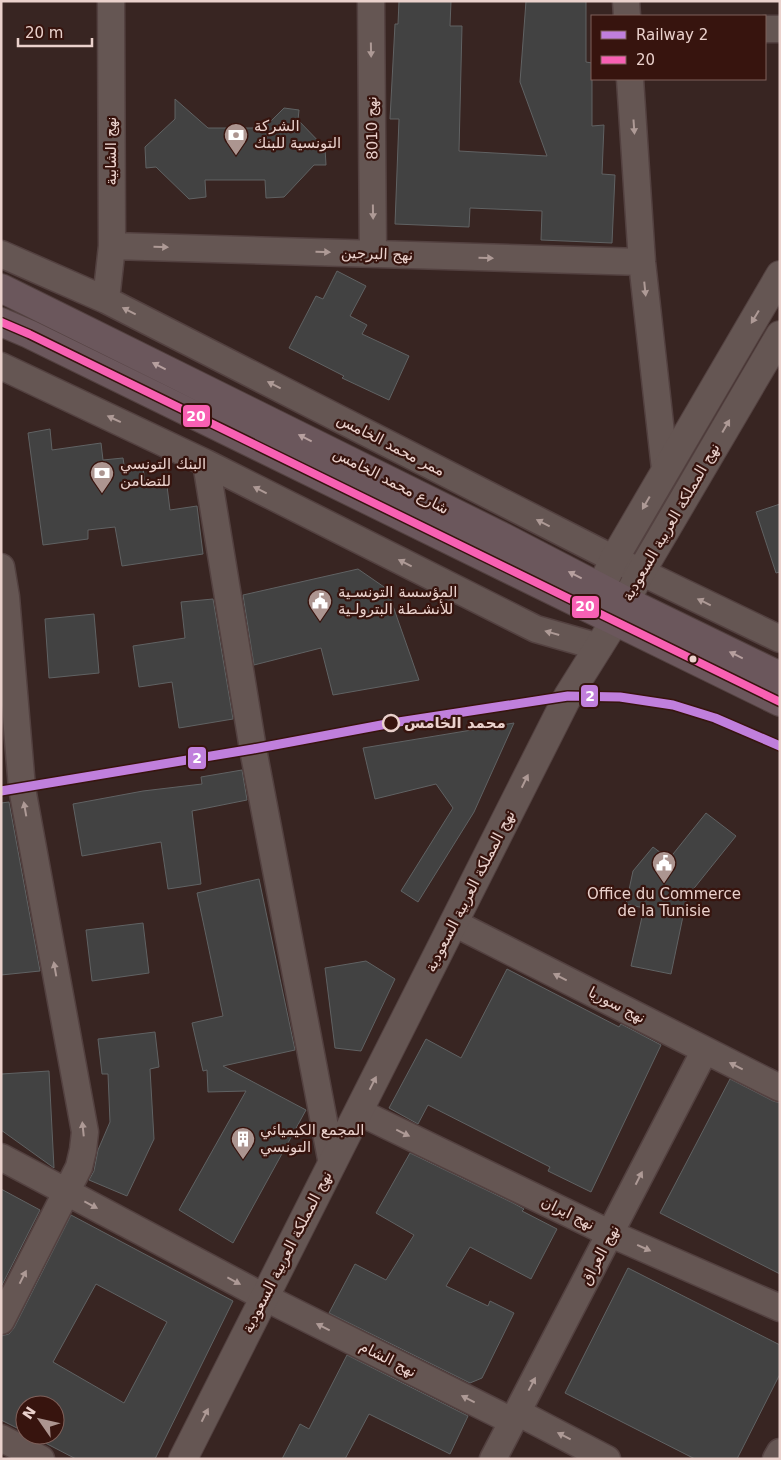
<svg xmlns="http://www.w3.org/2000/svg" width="781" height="1460" viewBox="0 0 781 1460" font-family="'DejaVu Sans',Cairo,sans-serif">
  <rect width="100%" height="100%" fill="#382522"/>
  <path fill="#424242" stroke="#606263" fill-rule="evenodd" d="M399 1H451L450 26H462L459 151 547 156 520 82 526 1H586V62L592 63V126L604 125 602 174 615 175 612 243 541 240 542 211 470 208 469 227 395 224 399 119H390L395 24H398Z
    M175 99 208 128H264L284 108 299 110 298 120 325 148 326 165H314L284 197 266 198 265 180H205L206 197 189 199 156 167 146 168 145 147 175 119Z
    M337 271 366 286 350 316 367 325 362 334 409 356 389 400 342 378 344 376 289 348 316 296 323 299Z
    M50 429 52 450 101 443 103 460 123 458 125 471 143 468 145 482 166 478 170 510 197 506 203 554 122 566 115 527 88 530V539L43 545 28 433Z
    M780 504V572L776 573 756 512Z
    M358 569 387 589 419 680 333 695 321 648 254 665 243 595Z
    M213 599 233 719 179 728 172 682 139 687 133 646 185 638 181 602Z
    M94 614 99 673 49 678 45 619Z
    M514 723 474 812 418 902 401 891 453 808 436 784 375 799 363 748Z
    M242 770 247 800 192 811 201 884 168 889 161 842 82 856 73 804 143 791 202 784 201 777Z
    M9 802 40 971 1 975V803Z
    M706 813 736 836 687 897 671 974 631 966 644 908 626 904 633 871 653 847 669 859Z
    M259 879 295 1050 223 1066 306 1110 233 1243 179 1210 246 1091 208 1092 207 1070 203 1071 192 1023 223 1016 197 893Z
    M143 923 149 973 92 981 86 930Z
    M366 961 395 979 361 1051 335 1048 325 968Z
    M507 969 619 1027 621 1024 661 1045 591 1192 548 1171 550 1167 428 1105 418 1124 389 1108 426 1039 461 1058Z
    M155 1032 159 1067 150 1069 154 1139 127 1196 89 1180 94 1171 98 1150 110 1122 108 1074H102L98 1039Z
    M49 1071 54 1168 1 1130V1074Z
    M730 1079 773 1101 780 1103V1274L660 1213Z
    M410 1153 513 1203 524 1209 522 1211 557 1229 531 1279 470 1247 446 1286 488 1306 490 1301 514 1313 482 1378 470 1383 329 1313 355 1264 386 1280 414 1235 376 1213Z
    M1 1189 40 1210 1 1287Z
    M71 1215 233 1301 155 1459H76L30 1435H55V1405H25V1432L1 1420V1336L9 1334 14 1328ZM96 1284 167 1322 124 1403 53 1362Z
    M628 1268 780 1345V1374L737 1459H695L565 1393Z
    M347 1355 468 1416 450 1454 369 1414 345 1459H282L300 1424 309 1429Z"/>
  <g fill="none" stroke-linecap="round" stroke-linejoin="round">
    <g stroke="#534140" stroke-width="29">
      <path id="minor" d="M371 1 373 254
        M626 1 627 16
        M765 29H780
        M630 79 642 262 665 469
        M112 246 642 262
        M1 254 106 300 614 559 780 639
        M106 300 112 246 111 1
        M1 366 206 463 536 629 599 647
        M206 463 253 749 332 1164
        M1 567 6 597 22 788 85 1132 83 1150 79 1167 1 1321
        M454 923 780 1088
        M359 1112 611 1234 780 1308
        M1 1157 264 1297 512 1421
        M517 1412 607 1459
        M1 1438 41 1459
        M493 1459 705 1050
        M776 1459 780 1452"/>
    </g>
    <g stroke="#534140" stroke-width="30">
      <path id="secondary" d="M589 608 601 588 614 559 780 275
        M183 1459 568 696 615 621 641 572 780 335"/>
    </g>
    <g stroke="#534140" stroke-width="30">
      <path id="primary" d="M1 288 501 536 626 601 780 676
        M1 322 29 334 780 702"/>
    </g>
    <use href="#minor" stroke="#655653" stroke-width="26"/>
    <use href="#secondary" stroke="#655653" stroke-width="28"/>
    <use href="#primary" stroke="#6b575c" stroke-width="28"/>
    <g stroke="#37140e" stroke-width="11">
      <path id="bus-1" d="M1 322 29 334 780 702"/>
    </g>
    <use href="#bus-1" stroke="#f860b3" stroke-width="8"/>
    <g stroke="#37140e" stroke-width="12">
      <path id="rail-1" d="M1 791 253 749 392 723 568 696 620 697 673 705 715 718 780 746"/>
    </g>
    <use href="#rail-1" stroke="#c07fdc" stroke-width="9"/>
  </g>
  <defs><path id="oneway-solid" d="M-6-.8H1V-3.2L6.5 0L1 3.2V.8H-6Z" transform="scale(1.25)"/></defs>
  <g fill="#ae9a96">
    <use href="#oneway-solid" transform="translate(371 50) rotate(89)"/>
    <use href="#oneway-solid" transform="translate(634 127) rotate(86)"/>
    <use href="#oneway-solid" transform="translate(373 212) rotate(89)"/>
    <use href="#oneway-solid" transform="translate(161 247) rotate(2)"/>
    <use href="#oneway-solid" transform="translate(323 252) rotate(2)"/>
    <use href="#oneway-solid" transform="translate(486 258) rotate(2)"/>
    <use href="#oneway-solid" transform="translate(645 289) rotate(84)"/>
    <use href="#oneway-solid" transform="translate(129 311) rotate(-153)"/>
    <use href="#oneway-solid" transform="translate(755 317) rotate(121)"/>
    <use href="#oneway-solid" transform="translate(274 385) rotate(-153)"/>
    <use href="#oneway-solid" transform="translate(114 419) rotate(-155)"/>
    <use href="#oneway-solid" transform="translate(726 426) rotate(-60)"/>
    <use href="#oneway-solid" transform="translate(260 490) rotate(-153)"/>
    <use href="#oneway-solid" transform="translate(646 503) rotate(120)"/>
    <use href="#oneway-solid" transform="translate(543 523) rotate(-153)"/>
    <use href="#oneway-solid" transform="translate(405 563) rotate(-153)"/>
    <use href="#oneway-solid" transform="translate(704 602) rotate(-154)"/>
    <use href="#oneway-solid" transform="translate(552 633) rotate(-164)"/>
    <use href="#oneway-solid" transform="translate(525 781) rotate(-64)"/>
    <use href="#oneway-solid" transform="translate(25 809) rotate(-100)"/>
    <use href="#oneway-solid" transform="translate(55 969) rotate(-100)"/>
    <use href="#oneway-solid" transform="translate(560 977) rotate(-153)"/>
    <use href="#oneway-solid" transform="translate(736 1066) rotate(-153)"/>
    <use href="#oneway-solid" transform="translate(373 1083) rotate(-63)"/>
    <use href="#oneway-solid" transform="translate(83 1129) rotate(-96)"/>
    <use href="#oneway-solid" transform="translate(403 1133) rotate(26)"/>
    <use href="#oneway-solid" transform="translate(639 1178) rotate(-63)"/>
    <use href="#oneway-solid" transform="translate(91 1205) rotate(28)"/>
    <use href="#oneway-solid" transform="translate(644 1248) rotate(24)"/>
    <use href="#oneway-solid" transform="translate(23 1277) rotate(-63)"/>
    <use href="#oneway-solid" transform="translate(234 1281) rotate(28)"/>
    <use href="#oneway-solid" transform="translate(323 1327) rotate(-153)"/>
    <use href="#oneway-solid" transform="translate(532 1384) rotate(-62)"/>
    <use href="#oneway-solid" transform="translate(468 1399) rotate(-153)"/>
    <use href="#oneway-solid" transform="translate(205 1415) rotate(-63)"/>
    <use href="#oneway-solid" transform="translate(564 1436) rotate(-153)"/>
  </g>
  <g fill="#b7a09f">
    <use href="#oneway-solid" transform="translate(159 366) rotate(-153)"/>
    <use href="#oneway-solid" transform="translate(305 438) rotate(-153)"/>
    <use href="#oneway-solid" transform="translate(575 575) rotate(-153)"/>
    <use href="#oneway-solid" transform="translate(736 655) rotate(-154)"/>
  </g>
  <defs>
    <g id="bank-pin" transform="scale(1.25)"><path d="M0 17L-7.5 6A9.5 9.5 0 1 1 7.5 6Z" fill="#ac9590" stroke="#37140e"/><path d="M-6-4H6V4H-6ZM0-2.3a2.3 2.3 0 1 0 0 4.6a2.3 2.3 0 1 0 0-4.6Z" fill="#fff"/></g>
    <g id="civic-pin" transform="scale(1.25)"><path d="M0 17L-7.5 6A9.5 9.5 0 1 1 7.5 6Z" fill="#ac9590" stroke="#37140e"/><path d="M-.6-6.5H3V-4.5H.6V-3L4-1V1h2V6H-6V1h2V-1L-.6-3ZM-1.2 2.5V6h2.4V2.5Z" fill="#fff"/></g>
    <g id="building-pin" transform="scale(1.25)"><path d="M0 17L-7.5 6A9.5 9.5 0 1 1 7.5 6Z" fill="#ac9590" stroke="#37140e"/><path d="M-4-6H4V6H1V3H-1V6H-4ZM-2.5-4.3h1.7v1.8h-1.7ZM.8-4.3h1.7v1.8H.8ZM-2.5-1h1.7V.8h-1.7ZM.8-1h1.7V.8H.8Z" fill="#fff"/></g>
  </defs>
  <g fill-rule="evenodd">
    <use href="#bank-pin" x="236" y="135"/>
    <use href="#bank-pin" x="102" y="473"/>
    <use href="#civic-pin" x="320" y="601"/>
    <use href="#civic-pin" x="664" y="863"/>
    <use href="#building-pin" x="243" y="1139"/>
  </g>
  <circle fill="#ead1cc" stroke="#37140e" stroke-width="2" cx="693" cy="659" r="4.5"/>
  <circle fill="#37140e" stroke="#ead1cc" stroke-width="2.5" cx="391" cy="723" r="8"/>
  <g text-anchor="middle" stroke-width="4.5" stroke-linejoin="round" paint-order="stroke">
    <g font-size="15" fill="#ead1cc" stroke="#37140e" text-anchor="start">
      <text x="254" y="131">الشركة<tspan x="254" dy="17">التونسية للبنك</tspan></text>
      <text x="120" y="469">البنك التونسي<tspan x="120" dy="17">للتضامن</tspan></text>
      <text x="338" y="597">المؤسسة التونسـية<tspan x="338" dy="17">للأنشـطة البترولـية</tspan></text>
      <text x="664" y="899" text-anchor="middle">Office du Commerce<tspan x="664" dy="17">de la Tunisie</tspan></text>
      <text x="260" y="1135">المجمع الكيميائي<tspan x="260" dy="17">التونسي</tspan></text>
    </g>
    <g font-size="15" fill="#ead1cc" stroke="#37140e">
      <text transform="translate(372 128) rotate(-91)" y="5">نهج 8010</text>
      <text transform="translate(111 151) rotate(-90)" y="5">نهج الشابية</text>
      <text transform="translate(377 254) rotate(2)" y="5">نهج البرجين</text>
      <text transform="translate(391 445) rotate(27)" y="5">ممر محمد الخامس</text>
      <text transform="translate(391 481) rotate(27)" y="5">شارع محمد الخامس</text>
      <text transform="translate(671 522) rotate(-60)" y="5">نهج المملكة العربية السعودية</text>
      <text transform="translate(470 891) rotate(-63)" y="5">نهج المملكة العربية السعودية</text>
      <text transform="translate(617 1005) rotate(27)" y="5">نهج سوريا</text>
      <text transform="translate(568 1213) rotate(26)" y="5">نهج ايران</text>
      <text transform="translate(287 1252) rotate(-63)" y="5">نهج المملكة العربية السعودية</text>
      <text transform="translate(600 1255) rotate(-62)" y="5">نهج العراق</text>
      <text transform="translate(388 1359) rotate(27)" y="5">نهج الشام</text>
    </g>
    <g font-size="15" font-weight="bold" fill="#ead1cc" stroke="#37140e" text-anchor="start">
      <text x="404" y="728">محمد الخامس</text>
    </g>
  </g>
  <g stroke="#37140e" stroke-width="2">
    <rect x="182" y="404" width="29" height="24" rx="5" fill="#f860b3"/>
    <rect x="571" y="595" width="29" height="24" rx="5" fill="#f860b3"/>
    <rect x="580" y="684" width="19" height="24" rx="5" fill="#c07fdc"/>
    <rect x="187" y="746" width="20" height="24" rx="5" fill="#c07fdc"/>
  </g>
  <g font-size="14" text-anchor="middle" font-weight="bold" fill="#fff">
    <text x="196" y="421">20</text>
    <text x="585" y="611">20</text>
    <text x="590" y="701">2</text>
    <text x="197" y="763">2</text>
  </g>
  <rect width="781" height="1460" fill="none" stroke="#ead1cc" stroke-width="5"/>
  <rect x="591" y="15" width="175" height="65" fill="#37140e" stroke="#7f605a"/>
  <rect x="601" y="31" width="25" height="8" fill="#c07fdc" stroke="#7f605a"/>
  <text x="636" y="40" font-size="15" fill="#ead1cc">Railway 2</text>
  <rect x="601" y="56" width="25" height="8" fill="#f860b3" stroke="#7f605a"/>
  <text x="636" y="65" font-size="15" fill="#ead1cc">20</text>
  <g transform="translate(40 1420) rotate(304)"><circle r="24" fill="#37140e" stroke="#7f605a"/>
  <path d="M0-4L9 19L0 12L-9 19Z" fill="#ac9590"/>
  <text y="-8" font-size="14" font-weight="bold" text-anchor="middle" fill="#ead1cc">N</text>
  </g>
  <path d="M18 38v8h74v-8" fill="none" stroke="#ead1cc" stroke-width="2.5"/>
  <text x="25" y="38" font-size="15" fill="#ead1cc" stroke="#37140e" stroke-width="4" paint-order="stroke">20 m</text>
</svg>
